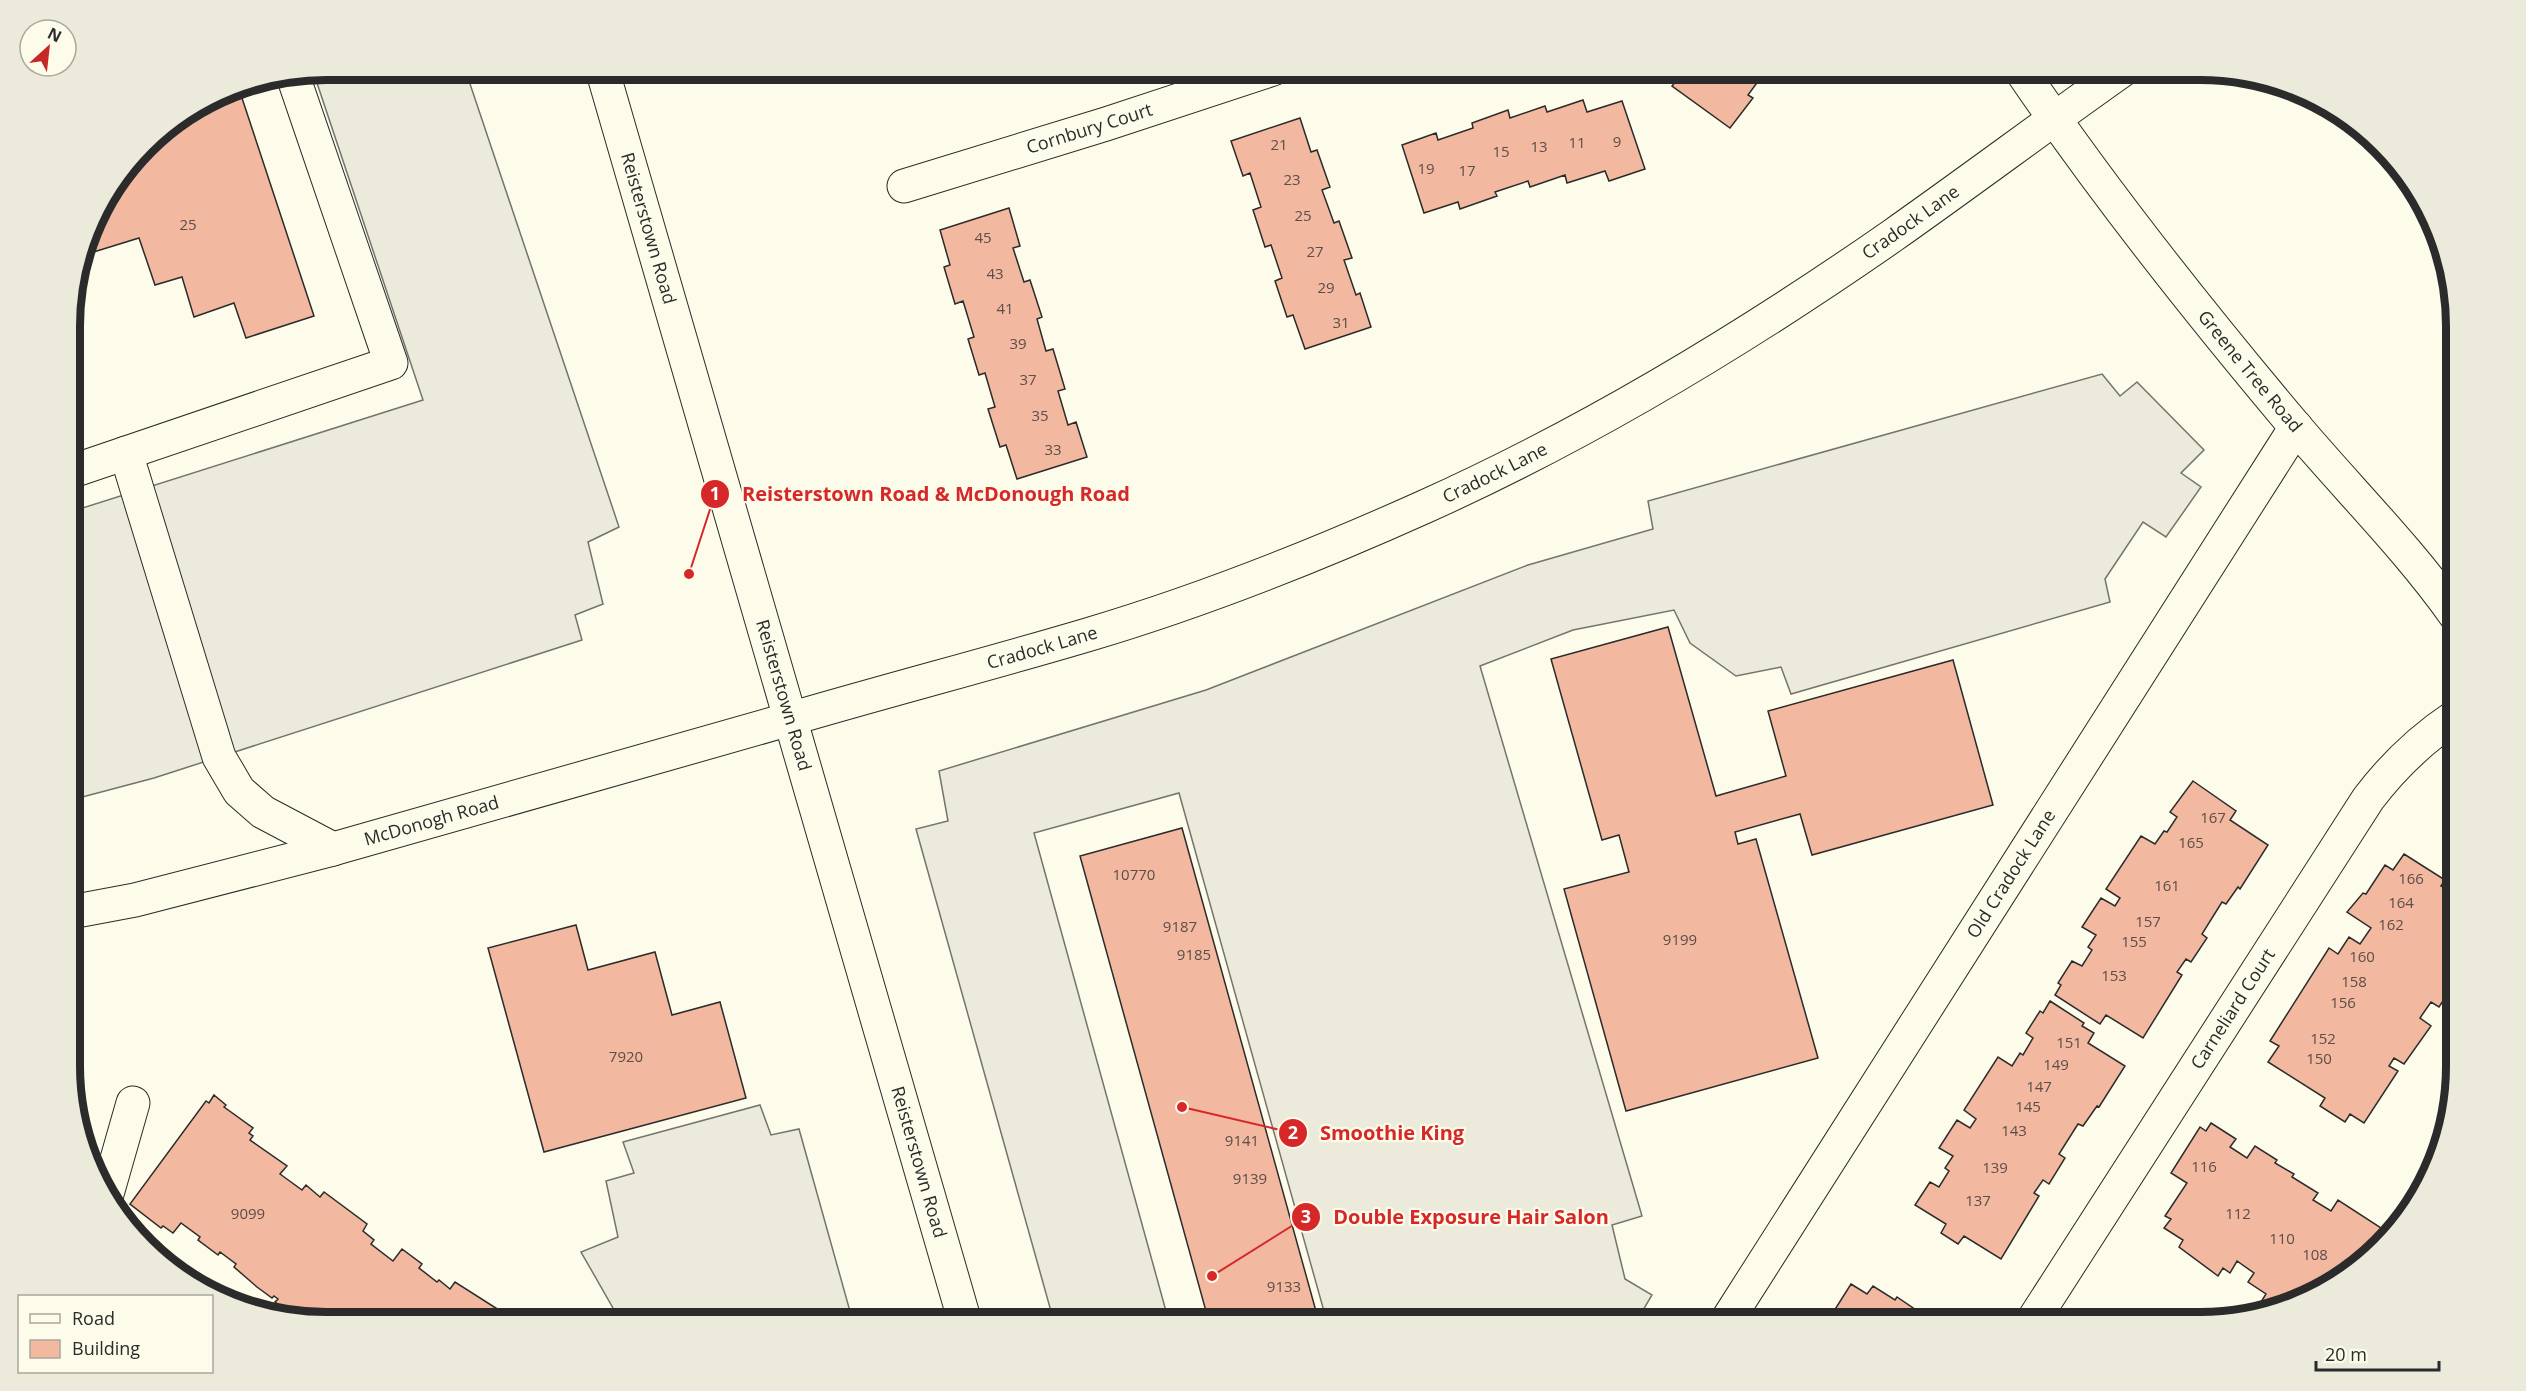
<svg xmlns="http://www.w3.org/2000/svg" width="2526" height="1391" viewBox="0 0 2526 1391" font-family="'Open Sans',sans-serif">
  <rect width="100%" height="100%" fill="#fdfbea"/>
  <path fill="#eceadb" stroke="#74746e" stroke-width="1.5" d="M326 69H465L619 527 588 542 603 604 575 615 582 640 154 778 71 800 70 512 423 400 313 71Z
    M2102 374 2120 396 2137 382 2204 450 2181 473 2201 487 2166 537 2143 522 2105 579 2110 602 1791 694 1781 667 1736 676 1690 643 1674 610 1573 630 1480 666 1642 1216 1612 1225 1625 1279 1652 1295 1636 1322H1327L1179 793 1034 833 1169 1322H1054L916 829 948 821 939 771 1206 690 1528 565 1653 529 1648 501Z
    M760 1105 771 1135 799 1129 853 1322H621L581 1252 618 1237 606 1181 634 1173 623 1142Z"/>
  <path fill="#f2b8a0" stroke="#2b2b2b" stroke-width="1.5" d="M1685 69H1767L1748 95 1753 98 1730 128 1672 86Z
    M238 86 314 316 246 338 234 303 194 317 182 277 155 285 139 238 84 255 96 212 156 133 228 88Z
    M1583 100 1587 112 1622 101 1645 169 1609 181 1605 171 1567 183 1565 175 1530 187 1528 181 1495 192 1497 196 1460 209 1458 202 1424 213 1402 145 1436 133 1438 140 1473 128 1472 123 1508 110 1510 118 1545 106 1547 112Z
    M1300 118 1311 152 1317 150 1330 187 1322 190 1334 223 1339 221 1352 258 1344 260 1356 295 1360 293 1371 327 1305 349 1293 315 1287 317 1275 281 1282 278 1271 245 1265 247 1253 210 1261 207 1250 173 1243 176 1231 141Z
    M1009 208 1020 246 1013 248 1024 282 1030 280 1042 317 1037 319 1046 351 1053 349 1065 389 1058 391 1068 425 1076 422 1087 457 1017 479 1006 445 1000 447 988 409 995 407 985 373 979 375 968 339 974 337 963 301 955 304 944 267 950 265 940 230Z
    M1668 627 1716 796 1786 776 1768 711 1953 660 1993 805 1812 855 1800 814 1735 832 1738 844 1756 839 1818 1058 1626 1111 1564 889 1629 872 1619 835 1602 840 1551 659Z
    M2193 781 2236 811 2230 820 2268 845 2240 889 2238 887 2226 904 2222 902 2202 934 2207 938 2191 962 2186 959 2177 972 2182 975 2143 1038 2106 1015 2100 1024 2055 995 2061 985 2058 983 2072 961 2082 966 2092 950 2088 947 2096 935 2082 927 2101 898 2115 906 2120 898 2106 889 2141 836 2155 844 2164 831 2167 832 2177 817 2170 812Z
    M1182 828 1319 1322H1209L1080 856Z
    M2404 854 2445 880 2441 886 2457 894V962L2447 975 2456 981 2439 1007 2431 1002 2420 1018 2431 1026 2404 1064 2394 1058 2389 1066 2398 1071 2364 1123 2350 1114 2345 1122 2320 1106 2325 1098 2268 1062 2279 1046 2270 1041 2329 948 2338 954 2349 937 2360 944 2371 928 2347 912 2363 893 2366 894 2385 865 2393 870Z
    M576 925 588 970 655 952 672 1015 720 1002 746 1098 544 1152 488 948Z
    M2050 1001 2084 1023 2082 1026 2094 1033 2088 1043 2125 1066 2099 1107 2097 1106 2083 1126 2078 1124 2059 1154 2065 1158 2049 1184 2043 1180 2034 1193 2039 1196 2001 1259 1964 1236 1958 1244 1941 1233 1946 1224 1915 1205 1930 1182 1939 1187 1949 1171 1945 1168 1953 1156 1939 1148 1957 1120 1970 1128 1976 1119 1964 1110 1998 1057 2012 1066 2020 1053 2023 1055 2033 1038 2026 1033 2040 1011 2043 1013Z
    M214 1095 226 1105 224 1107 253 1128 249 1133 253 1136 250 1140 287 1166 280 1174 302 1190 306 1185 320 1197 324 1192 367 1224 363 1231 374 1240 371 1244 393 1261 402 1249 422 1264 419 1268 437 1282 439 1280 450 1289 455 1282 499 1310 490 1322H326L292 1314 275 1302 278 1299 274 1296 272 1298 257 1287 234 1267 236 1264 220 1252 218 1255 198 1240 200 1237 181 1223 173 1233 163 1226 161 1228 130 1204 206 1101 209 1103Z
    M2211 1123 2236 1139 2230 1147 2247 1158 2255 1146 2277 1160 2275 1163 2294 1174 2292 1177 2318 1193 2313 1200 2331 1211 2338 1200 2392 1235 2343 1279 2282 1308 2274 1310 2261 1302 2266 1294 2248 1282 2254 1273 2237 1261 2230 1273 2223 1268 2218 1276 2179 1247 2183 1240 2164 1228 2171 1219 2165 1216 2187 1183 2171 1173 2200 1127 2206 1131Z
    M1851 1284 1867 1294 1873 1286 1895 1300 1897 1297 1916 1310 1910 1318 1917 1322H1827Z"/>
  <g fill="none" stroke-linecap="round" stroke-linejoin="round">
    <g stroke="#2b2b2b" stroke-width="35">
      <g id="minor">
        <path id="s1" d="M2020 69C2104 193 2198 311 2294 425 2348 489 2408 548 2456 616"/>
        <path id="s2" d="M904 186 1106 124 1273 69"/>
        <path d="M126 453 219 757 239 791 263 812 333 849"/>
        <path d="M70 472 391 363 293 76"/>
        <path id="s3" d="M790 719C889 690 989 664 1087 635 1202 601 1315 556 1424 507 1589 433 1744 339 1892 236 1970 181 2046 124 2124 69"/>
        <path d="M107 1194 133 1103"/>
        <path id="s4" d="M1726 1322 2296 427"/>
        <path id="s5" d="M2032 1322 2368 799C2393 766 2421 739 2456 716"/>
      </g>
    </g>
    <g stroke="#2b2b2b" stroke-width="35">
      <g id="major">
        <path id="s6" d="M602 69 965 1322"/>
        <path id="s7" d="M71 912 135 900 333 849 790 719"/>
      </g>
    </g>
    <use href="#minor" stroke="#fdfbea" stroke-width="33"/>
    <use href="#major" stroke="#fdfbea" stroke-width="33"/>
  </g>
  <g text-anchor="middle" stroke-width="4.5" stroke-linejoin="round" paint-order="stroke">
    <g font-size="15" fill="#5d4e48">
      <text x="1617" y="147">9</text>
      <text x="1577" y="148">11</text>
      <text x="1279" y="150">21</text>
      <text x="1539" y="152">13</text>
      <text x="1501" y="157">15</text>
      <text x="1426" y="174">19</text>
      <text x="1467" y="176">17</text>
      <text x="1292" y="185">23</text>
      <text x="1303" y="221">25</text>
      <text x="188" y="230">25</text>
      <text x="983" y="243">45</text>
      <text x="1315" y="257">27</text>
      <text x="995" y="279">43</text>
      <text x="1326" y="293">29</text>
      <text x="1005" y="314">41</text>
      <text x="1341" y="328">31</text>
      <text x="1018" y="349">39</text>
      <text x="1028" y="385">37</text>
      <text x="1040" y="421">35</text>
      <text x="1053" y="455">33</text>
      <text x="2213" y="823">167</text>
      <text x="2191" y="848">165</text>
      <text x="1134" y="880">10770</text>
      <text x="2411" y="884">166</text>
      <text x="2167" y="891">161</text>
      <text x="2401" y="908">164</text>
      <text x="2148" y="927">157</text>
      <text x="2391" y="930">162</text>
      <text x="1180" y="932">9187</text>
      <text x="1680" y="945">9199</text>
      <text x="2134" y="947">155</text>
      <text x="1194" y="960">9185</text>
      <text x="2362" y="962">160</text>
      <text x="2114" y="981">153</text>
      <text x="2354" y="987">158</text>
      <text x="2343" y="1008">156</text>
      <text x="2323" y="1044">152</text>
      <text x="2069" y="1048">151</text>
      <text x="626" y="1062">7920</text>
      <text x="2319" y="1064">150</text>
      <text x="2056" y="1070">149</text>
      <text x="2039" y="1092">147</text>
      <text x="2028" y="1112">145</text>
      <text x="2014" y="1136">143</text>
      <text x="1242" y="1146">9141</text>
      <text x="2204" y="1172">116</text>
      <text x="1995" y="1173">139</text>
      <text x="1250" y="1184">9139</text>
      <text x="1978" y="1206">137</text>
      <text x="248" y="1219">9099</text>
      <text x="2238" y="1219">112</text>
      <text x="2282" y="1244">110</text>
      <text x="2315" y="1260">108</text>
      <text x="1284" y="1292">9133</text>
    </g>
    <g font-size="18" fill="#2b2b2b" stroke="#fdfbea">
      <text dy="6" stroke="none"><textPath href="#s2" startOffset="194">Cornbury Court</textPath></text>
      <text dy="6" stroke="none"><textPath href="#s3" startOffset="1234">Cradock Lane</textPath></text>
      <text dy="6" stroke="none"><textPath href="#s6" startOffset="166">Reisterstown Road</textPath></text>
      <text dy="6" stroke="none"><textPath href="#s1" startOffset="380">Greene Tree Road</textPath></text>
      <text dy="6" stroke="none"><textPath href="#s3" startOffset="748">Cradock Lane</textPath></text>
      <text dy="6" stroke="none"><textPath href="#s3" startOffset="262">Cradock Lane</textPath></text>
      <text dy="6" stroke="none"><textPath href="#s6" startOffset="652">Reisterstown Road</textPath></text>
      <text dy="6" stroke="none"><textPath href="#s7" startOffset="372">McDonogh Road</textPath></text>
      <text dy="6" stroke="none"><textPath href="#s4" startOffset="531">Old Cradock Lane</textPath></text>
      <text dy="6" stroke="none"><textPath href="#s5" startOffset="372">Carneliard Court</textPath></text>
      <text dy="6" stroke="none"><textPath href="#s6" startOffset="1138">Reisterstown Road</textPath></text>
    </g>
  </g>
  <path d="M0 0H2526V1391H0ZM326 80H2200A246 246 0 0 1 2446 326V1066A246 246 0 0 1 2200 1312H326A246 246 0 0 1 80 1066V326A246 246 0 0 1 326 80Z" fill="#eceadb" fill-rule="evenodd"/>
  <path fill="none" stroke="#2b2b2b" stroke-width="8" d="M326 80H2200A246 246 0 0 1 2446 326V1066A246 246 0 0 1 2200 1312H326A246 246 0 0 1 80 1066V326A246 246 0 0 1 326 80Z"/>
  <path fill="none" stroke="#d62828" stroke-width="2" d="M689 574L715 494M1182 1107L1293 1133M1212 1276L1306 1217"/>
  <g fill="#d62828" stroke="#fdfbea" stroke-width="2">
    <circle cx="689" cy="574" r="6"/>
    <circle cx="1182" cy="1107" r="6"/>
    <circle cx="1212" cy="1276" r="6"/>
    <circle cx="715" cy="494" r="15"/>
    <circle cx="1293" cy="1133" r="15"/>
    <circle cx="1306" cy="1217" r="15"/>
  </g>
  <g font-size="18" text-anchor="middle" font-weight="bold" fill="#fff">
    <text x="715" y="500">1</text>
    <text x="1293" y="1139">2</text>
    <text x="1306" y="1223">3</text>
  </g>
  <g font-size="20" text-anchor="middle" font-weight="bold" fill="#d62828" stroke="#fdfbea" stroke-width="4.5" stroke-linejoin="round" paint-order="stroke">
    <text x="936" y="501">Reisterstown Road &amp; McDonough Road</text>
    <text x="1392" y="1140">Smoothie King</text>
    <text x="1471" y="1224">Double Exposure Hair Salon</text>
  </g>
  <rect x="18" y="1295" width="195" height="78" fill="#fdfbea" stroke="#a9a89e" stroke-width="1.5"/>
  <rect x="30" y="1314" width="30" height="9" fill="#fdfbea" stroke="#a9a89e" stroke-width="1.5"/>
  <text x="72" y="1325" font-size="18" fill="#2b2b2b">Road</text>
  <rect x="30" y="1340" width="30" height="18" fill="#f2b8a0" stroke="#a9a89e" stroke-width="1.5"/>
  <text x="72" y="1355" font-size="18" fill="#2b2b2b">Building</text>
  <g transform="translate(48 48) rotate(27)"><circle r="28" fill="#fdfbea" stroke="#a9a89e" stroke-width="1.5"/>
  <path d="M0-4.5L10 22L0 15L-10 22Z" fill="#c62828"/>
  <text y="-9" font-size="16" font-weight="bold" text-anchor="middle" fill="#2b2b2b">N</text>
  </g>
  <path d="M2316 1361v9h123v-9" fill="none" stroke="#2b2b2b" stroke-width="3"/>
  <text x="2325" y="1361" font-size="18" fill="#2b2b2b" stroke="#fdfbea" stroke-width="4.5" paint-order="stroke">20 m</text>
</svg>
